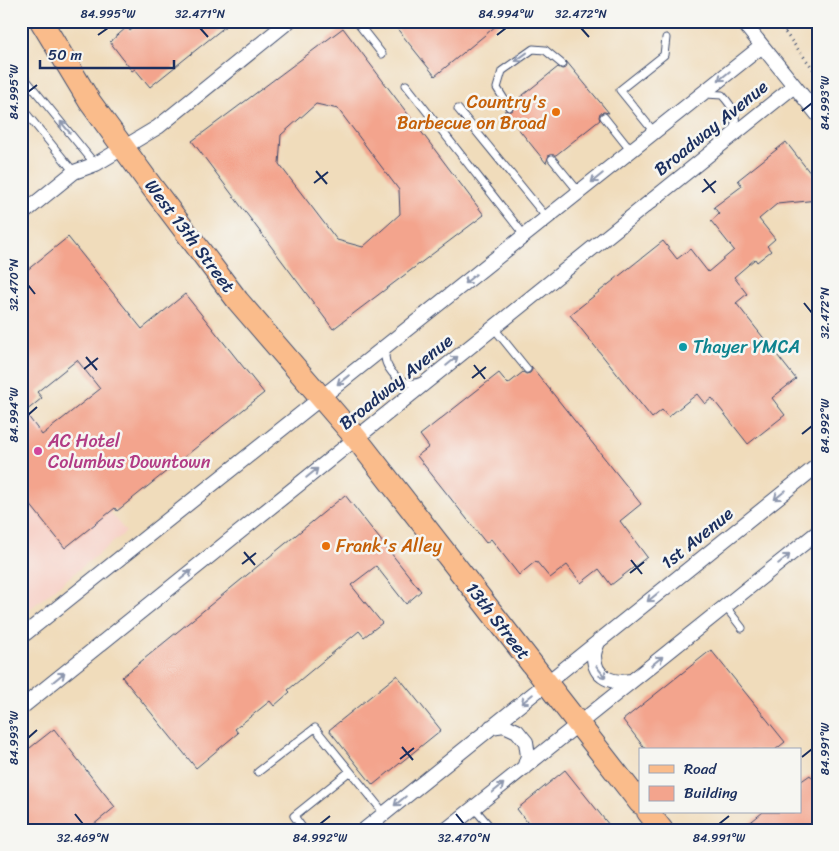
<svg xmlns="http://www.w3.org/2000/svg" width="839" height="851" viewBox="0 0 839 851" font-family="Sriracha,sans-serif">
  <rect width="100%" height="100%" fill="#f6f6f2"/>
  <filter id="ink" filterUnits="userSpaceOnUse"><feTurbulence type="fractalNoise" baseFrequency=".02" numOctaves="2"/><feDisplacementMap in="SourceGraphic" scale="10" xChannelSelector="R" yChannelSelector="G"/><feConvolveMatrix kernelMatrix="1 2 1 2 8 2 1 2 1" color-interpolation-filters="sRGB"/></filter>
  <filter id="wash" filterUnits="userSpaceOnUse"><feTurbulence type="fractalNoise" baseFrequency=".0096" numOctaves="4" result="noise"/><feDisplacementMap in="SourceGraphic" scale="20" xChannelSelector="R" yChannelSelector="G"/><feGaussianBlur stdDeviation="1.12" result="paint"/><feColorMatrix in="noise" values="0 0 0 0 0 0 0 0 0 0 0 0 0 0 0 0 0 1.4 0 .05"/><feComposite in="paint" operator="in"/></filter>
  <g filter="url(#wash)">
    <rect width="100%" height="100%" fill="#f0dcbb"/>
    <path fill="#f7d1c8" d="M21 402 126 532 21 616Z"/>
    <g id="blocks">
      <path fill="#f3a48d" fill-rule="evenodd" d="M142 21H232L150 87 135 69 132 71 110 42 127 27 130 31Z
        M391 21H502L435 76Z
        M343 28 484 215 333 329 192 141ZM316 104 338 109 399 190 400 214 363 247 337 240 279 164 281 135Z
        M566 61 609 113 604 112 600 113 599 117 600 120 556 155H549L546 163 504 111H512L514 107 513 103 558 67 562 69 566 68 567 64Z
        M786 142 818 183V200L777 204 759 219 775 239 767 246 771 251 757 262 755 259 734 277 747 294 736 303 796 379 772 398 785 415 748 444 712 398 705 404 697 394 668 417 662 410 652 418 570 315 663 241 677 259 690 249 708 272 734 250 711 221 719 214 714 207 742 186 738 180Z
        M68 237 142 329 185 294 264 393 117 511 115 508 65 548 21 493V275ZM77 360 100 389 42 435 25 412 42 398 37 392Z
        M531 366 641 504 620 521 647 557 611 585 599 569 581 583 567 565 550 578 536 561 519 575 491 539 486 543 417 456 429 447 420 435 499 373 508 384 523 372 526 374 530 373 532 370Z
        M345 495 421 591 406 604 376 566 351 585 382 623 364 637 359 631 288 690 290 692 274 706 270 701 235 729 238 733 196 768 122 677Z
        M711 650 785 742 775 750H646L623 720Z
        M397 675 441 730 373 785 329 730Z
        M54 729 115 807 87 830H21V755Z
        M565 770 613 830H533L517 809Z
        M810 775 818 785V830H741L763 812H800V782Z"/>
    </g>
  </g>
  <g filter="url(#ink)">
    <use href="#blocks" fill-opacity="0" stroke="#3b496c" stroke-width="1"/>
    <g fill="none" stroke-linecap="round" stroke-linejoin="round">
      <g stroke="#3b496c" stroke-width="9">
        <path id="service" d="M356 21 382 54
          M23 76 95 164
          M406 85 524 235
          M706 94 722 95C732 106 741 118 731 132
          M21 107 74 172
          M509 107 497 88 502 71 533 49 545 50 562 64
          M458 109 547 218
          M604 117 631 151
          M654 132 620 90 664 55 666 38
          M552 159 579 192
          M493 327 527 369
          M388 347C379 360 393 378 406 382 411 384 417 383 422 381
          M725 606 742 628
          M258 772 315 728 384 813
          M474 808 491 828
          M304 830 294 816 350 771"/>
      </g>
      <g stroke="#3b496c" stroke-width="16">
        <path id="minor" d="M742 21 818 115
          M21 215 74 172 96 164 158 127 289 21
          M21 637 762 46
          M599 640C597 645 594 651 594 656 594 678 613 684 631 681
          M21 708 794 86
          M491 727 504 725 517 731 526 742 528 756 524 768
          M364 830 818 465
          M446 830 818 532"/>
      </g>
      <g stroke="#3b496c" stroke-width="24">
        <path id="primary" d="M41 21 90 102 152 187 238 301 356 438 640 803
          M648 812 662 830"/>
      </g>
      <path stroke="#3b496c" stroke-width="3" stroke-dasharray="1 4" stroke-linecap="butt" d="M776 21 818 75
        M785 32 800 21
        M813 70 818 66"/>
      <use href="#service" stroke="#fff" stroke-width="7"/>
      <use href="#minor" stroke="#fff" stroke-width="14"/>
      <use href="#primary" stroke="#fabc8b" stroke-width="22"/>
    </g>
    <defs><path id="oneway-shaft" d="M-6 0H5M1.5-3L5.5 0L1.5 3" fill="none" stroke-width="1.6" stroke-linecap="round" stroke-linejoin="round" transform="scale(1.25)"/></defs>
    <g stroke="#8d97ae">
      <use href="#oneway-shaft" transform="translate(521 57) rotate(144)"/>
      <use href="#oneway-shaft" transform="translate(724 76) rotate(141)"/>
      <use href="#oneway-shaft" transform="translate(65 127) rotate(-130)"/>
      <use href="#oneway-shaft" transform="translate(597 178) rotate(141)"/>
      <use href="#oneway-shaft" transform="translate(470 279) rotate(141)"/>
      <use href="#oneway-shaft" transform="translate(452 361) rotate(-39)"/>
      <use href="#oneway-shaft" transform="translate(343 380) rotate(142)"/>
      <use href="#oneway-shaft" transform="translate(312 473) rotate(-39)"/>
      <use href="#oneway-shaft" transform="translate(780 495) rotate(141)"/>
      <use href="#oneway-shaft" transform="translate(784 559) rotate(-39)"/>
      <use href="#oneway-shaft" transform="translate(186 575) rotate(-39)"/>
      <use href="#oneway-shaft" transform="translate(653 597) rotate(141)"/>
      <use href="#oneway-shaft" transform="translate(657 661) rotate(-39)"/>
      <use href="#oneway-shaft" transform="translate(601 672) rotate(52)"/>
      <use href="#oneway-shaft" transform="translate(59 677) rotate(-39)"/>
      <use href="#oneway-shaft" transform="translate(527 699) rotate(141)"/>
      <use href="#oneway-shaft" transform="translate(498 788) rotate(-39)"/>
      <use href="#oneway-shaft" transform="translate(400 801) rotate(141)"/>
    </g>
  </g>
  <path fill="none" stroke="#1b2f5e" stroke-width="2" d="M200 28 208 37M581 28 589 37M98 35 108 28M497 35 506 28M28 92 37 85M802 111 812 103M316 171 327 184M704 179 715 193M314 183 328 172M702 192 716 181M28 285 35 294M804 303 812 313M86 357 97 370M474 365 485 379M84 369 98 358M472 378 486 367M28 415 37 407M802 434 812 426M244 552 255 565M631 560 642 574M242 564 256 553M630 573 644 562M28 738 37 730M402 747 413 760M802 757 812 749M400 759 414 748M75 814 83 824M456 814 464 824M320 824 330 816M719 824 729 816"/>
  <g fill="#e8710a" stroke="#f6f6f2" stroke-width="2">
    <circle cx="556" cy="112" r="5"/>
    <circle cx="326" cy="546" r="5"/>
  </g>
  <circle fill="#0f9aa8" stroke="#f6f6f2" stroke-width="2" cx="683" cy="347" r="5"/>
  <circle fill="#d1479c" stroke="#f6f6f2" stroke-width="2" cx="38" cy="451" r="5"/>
  <g text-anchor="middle" stroke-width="5" stroke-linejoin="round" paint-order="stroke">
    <g font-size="18" fill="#c56008" stroke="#f6f6f2" text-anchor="end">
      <text x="546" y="108">Country's<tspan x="546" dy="21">Barbecue on Broad</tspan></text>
      <text x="336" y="552" text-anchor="start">Frank's Alley</text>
    </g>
    <g font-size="18" fill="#1b2f5e" stroke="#f6f6f2">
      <text transform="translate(711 128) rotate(-39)" y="6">Broadway Avenue</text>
      <text transform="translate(190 236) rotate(53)" y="6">West 13th Street</text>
      <text transform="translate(396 382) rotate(-39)" y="6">Broadway Avenue</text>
      <text transform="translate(697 538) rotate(-39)" y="6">1st Avenue</text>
      <text transform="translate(498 621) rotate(52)" y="6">13th Street</text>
    </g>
    <g font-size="18" fill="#0d838f" stroke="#f6f6f2" text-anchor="start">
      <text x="693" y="353">Thayer YMCA</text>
    </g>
    <g font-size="18" fill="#b23c85" stroke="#f6f6f2" text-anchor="start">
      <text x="48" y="447">AC Hotel<tspan x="48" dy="21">Columbus Downtown</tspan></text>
    </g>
  </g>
  <rect width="839" height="851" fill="none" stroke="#f6f6f2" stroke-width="55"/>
  <rect x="639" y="748" width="162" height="65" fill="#f6f6f2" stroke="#9ea6b7"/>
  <rect x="649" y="765" width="25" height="8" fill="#fabc8b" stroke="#9ea6b7"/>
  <text x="684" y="774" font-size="15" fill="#1b2f5e">Road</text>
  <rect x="649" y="786" width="25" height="15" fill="#f3a48d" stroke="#9ea6b7"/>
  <text x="684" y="798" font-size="15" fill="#1b2f5e">Building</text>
  <path d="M40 60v8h134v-8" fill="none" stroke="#1b2f5e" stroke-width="2.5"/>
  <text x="48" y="60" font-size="15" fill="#1b2f5e" stroke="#f6f6f2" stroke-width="4" paint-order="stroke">50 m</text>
  <rect x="28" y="28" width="784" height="796" fill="none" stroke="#1b2f5e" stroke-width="2"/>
  <g font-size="12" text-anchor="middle" fill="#1b2f5e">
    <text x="108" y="18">84.995°W</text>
    <text x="200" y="18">32.471°N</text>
    <text x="506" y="18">84.994°W</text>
    <text x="581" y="18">32.472°N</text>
    <text transform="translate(14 92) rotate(-90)" y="4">84.995°W</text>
    <text transform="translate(825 103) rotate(-90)" y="4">84.993°W</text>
    <text transform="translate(14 285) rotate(-90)" y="4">32.470°N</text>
    <text transform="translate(825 313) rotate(-90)" y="4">32.472°N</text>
    <text transform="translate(14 415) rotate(-90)" y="4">84.994°W</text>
    <text transform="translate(825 426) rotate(-90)" y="4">84.992°W</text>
    <text transform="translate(14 738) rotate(-90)" y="4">84.993°W</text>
    <text transform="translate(825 749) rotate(-90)" y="4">84.991°W</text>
    <text x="83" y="842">32.469°N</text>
    <text x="320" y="842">84.992°W</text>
    <text x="464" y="842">32.470°N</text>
    <text x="719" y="842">84.991°W</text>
  </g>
</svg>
